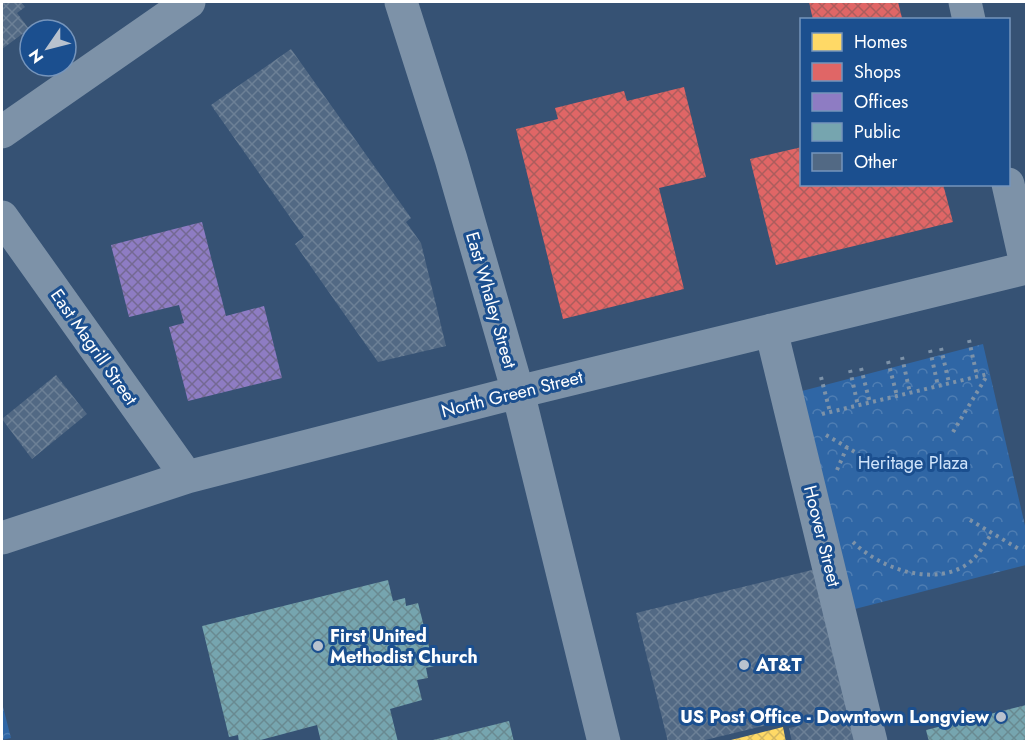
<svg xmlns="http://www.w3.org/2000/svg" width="1028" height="743" viewBox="0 0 1028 743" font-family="Jost,sans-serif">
  <defs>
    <pattern id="forest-crowns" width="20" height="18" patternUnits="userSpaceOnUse" patternTransform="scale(1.5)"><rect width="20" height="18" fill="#2f66a5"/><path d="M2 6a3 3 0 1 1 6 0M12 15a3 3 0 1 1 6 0" fill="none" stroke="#4e7db2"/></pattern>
    <pattern id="homes-cross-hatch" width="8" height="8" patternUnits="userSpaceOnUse" patternTransform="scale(1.5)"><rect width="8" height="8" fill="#ffd966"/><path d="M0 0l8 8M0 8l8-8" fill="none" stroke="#d2b660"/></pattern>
    <pattern id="shops-cross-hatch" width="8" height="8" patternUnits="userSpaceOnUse" patternTransform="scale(1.5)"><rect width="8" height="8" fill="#e06666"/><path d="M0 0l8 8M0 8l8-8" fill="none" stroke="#ac5d5d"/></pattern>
    <pattern id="offices-cross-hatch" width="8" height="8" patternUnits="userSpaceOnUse" patternTransform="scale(1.5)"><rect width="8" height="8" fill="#8e7cc3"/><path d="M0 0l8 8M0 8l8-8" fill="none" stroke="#746993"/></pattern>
    <pattern id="public-cross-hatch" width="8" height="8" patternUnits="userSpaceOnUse" patternTransform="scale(1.5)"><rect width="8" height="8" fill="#76a5af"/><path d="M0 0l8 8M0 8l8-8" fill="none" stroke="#698a91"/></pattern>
    <pattern id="building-cross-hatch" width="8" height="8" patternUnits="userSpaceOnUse" patternTransform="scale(1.5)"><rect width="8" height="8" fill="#526984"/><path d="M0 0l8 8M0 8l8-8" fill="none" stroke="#6c8096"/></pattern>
  </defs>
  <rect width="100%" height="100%" fill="#365274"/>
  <path fill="url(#forest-crowns)" d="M983 344 1026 530V565L851 610 798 392Z
    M2 703 11 738 2 740Z"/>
  <path fill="url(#homes-cross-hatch)" d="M783 727 786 742H727V741Z"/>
  <path fill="url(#shops-cross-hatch)" d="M809 2H898L902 18 813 20Z
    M684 87 706 177 659 188 684 289 563 319 516 129 558 119 555 108 624 91 627 101Z
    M802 147V184H943L953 222 776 265 750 159Z"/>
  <path fill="url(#offices-cross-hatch)" d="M202 222 226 316 264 306 282 378 188 401 169 327 184 323 179 305 129 317 111 245Z"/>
  <path fill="url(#public-cross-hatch)" d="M388 580 393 601 405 598 406 606 418 603 434 666 426 668 428 678 417 680 422 700 390 709 398 742H321L317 725 253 742H239L238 735 229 737 202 626Z
    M1026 705V742H929L926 730Z
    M509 721 514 742H430L429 741Z"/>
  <path fill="url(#building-cross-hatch)" d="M2 2H21L25 7 17 13 29 29 2 49Z
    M291 49 411 218 406 222 421 243 446 346 378 362 295 244 304 237 211 105Z
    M56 375 87 414 32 459 2 419Z
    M816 569 858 742H792L789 728 798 726 796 718 697 742H668L636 613Z"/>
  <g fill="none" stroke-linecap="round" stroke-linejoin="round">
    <path stroke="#7d92a8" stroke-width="4" stroke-dasharray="3 4.5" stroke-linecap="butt" d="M969 340 977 376
      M941 348 949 383
      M930 350 938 386
      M902 357 910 393
      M888 361 897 396
      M861 368 870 403
      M850 370 858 406
      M821 377 830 412
      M822 414 988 374
      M953 432 988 374
      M826 435 867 459
      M837 470 847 447
      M970 520 1019 549
      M853 542C881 569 934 588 969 563 979 555 985 543 992 533"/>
    <path stroke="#7d92a8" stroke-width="33" d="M401 2 451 159 518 392 604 742
      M965 2 969 20
      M2 132 189 2
      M1008 184 1026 264
      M2 217 187 477
      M771 330 871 742
      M2 538 187 477 518 392 1026 268"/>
  </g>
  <g fill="#b9c2ce" stroke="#1b4f8f" stroke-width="2">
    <circle cx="318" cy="646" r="6"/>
    <circle cx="744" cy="665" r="6"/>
    <circle cx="1001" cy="717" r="6"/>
  </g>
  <g text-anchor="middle" stroke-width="6" stroke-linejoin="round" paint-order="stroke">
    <g font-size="18" fill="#fff" stroke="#1b4f8f">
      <text transform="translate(491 300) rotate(74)" y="6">East Whaley Street</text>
      <text transform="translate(94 347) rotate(55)" y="6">East Magrill Street</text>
      <text transform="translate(512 394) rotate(-14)" y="6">North Green Street</text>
      <text transform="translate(822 536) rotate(76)" y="6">Hoover Street</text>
    </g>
    <g font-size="18" fill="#cfe3fa" stroke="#1b4f8f">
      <text x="913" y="469">Heritage Plaza</text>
    </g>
    <g font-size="18" font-weight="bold" fill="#fff" stroke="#1b4f8f" text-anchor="start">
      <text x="330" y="642">First United<tspan x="330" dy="21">Methodist Church</tspan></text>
      <text x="756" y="671">AT&amp;T</text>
      <text x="989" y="723" text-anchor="end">US Post Office - Downtown Longview</text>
    </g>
  </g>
  <rect width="1028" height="743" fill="none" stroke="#ffffff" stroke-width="6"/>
  <rect x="800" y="18" width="210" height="168" fill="#1b4f8f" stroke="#7695bc" stroke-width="1.5"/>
  <rect x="812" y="33" width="30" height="18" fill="#ffd966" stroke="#7695bc" stroke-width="1.5"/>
  <text x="854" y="48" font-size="18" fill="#ffffff">Homes</text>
  <rect x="812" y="63" width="30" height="18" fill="#e06666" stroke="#7695bc" stroke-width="1.5"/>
  <text x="854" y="78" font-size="18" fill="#ffffff">Shops</text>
  <rect x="812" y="93" width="30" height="18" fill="#8e7cc3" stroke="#7695bc" stroke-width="1.5"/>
  <text x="854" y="108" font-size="18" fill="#ffffff">Offices</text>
  <rect x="812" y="123" width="30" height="18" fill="#76a5af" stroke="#7695bc" stroke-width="1.5"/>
  <text x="854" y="138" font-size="18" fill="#ffffff">Public</text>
  <rect x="812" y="153" width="30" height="18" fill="#526984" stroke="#7695bc" stroke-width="1.5"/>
  <text x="854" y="168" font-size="18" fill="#ffffff">Other</text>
  <g transform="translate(48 48) rotate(235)"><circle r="28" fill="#1b4f8f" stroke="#7695bc" stroke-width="1.5"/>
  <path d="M0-4.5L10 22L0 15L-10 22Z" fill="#b9c2ce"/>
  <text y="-9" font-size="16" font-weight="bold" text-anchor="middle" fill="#ffffff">N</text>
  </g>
</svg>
